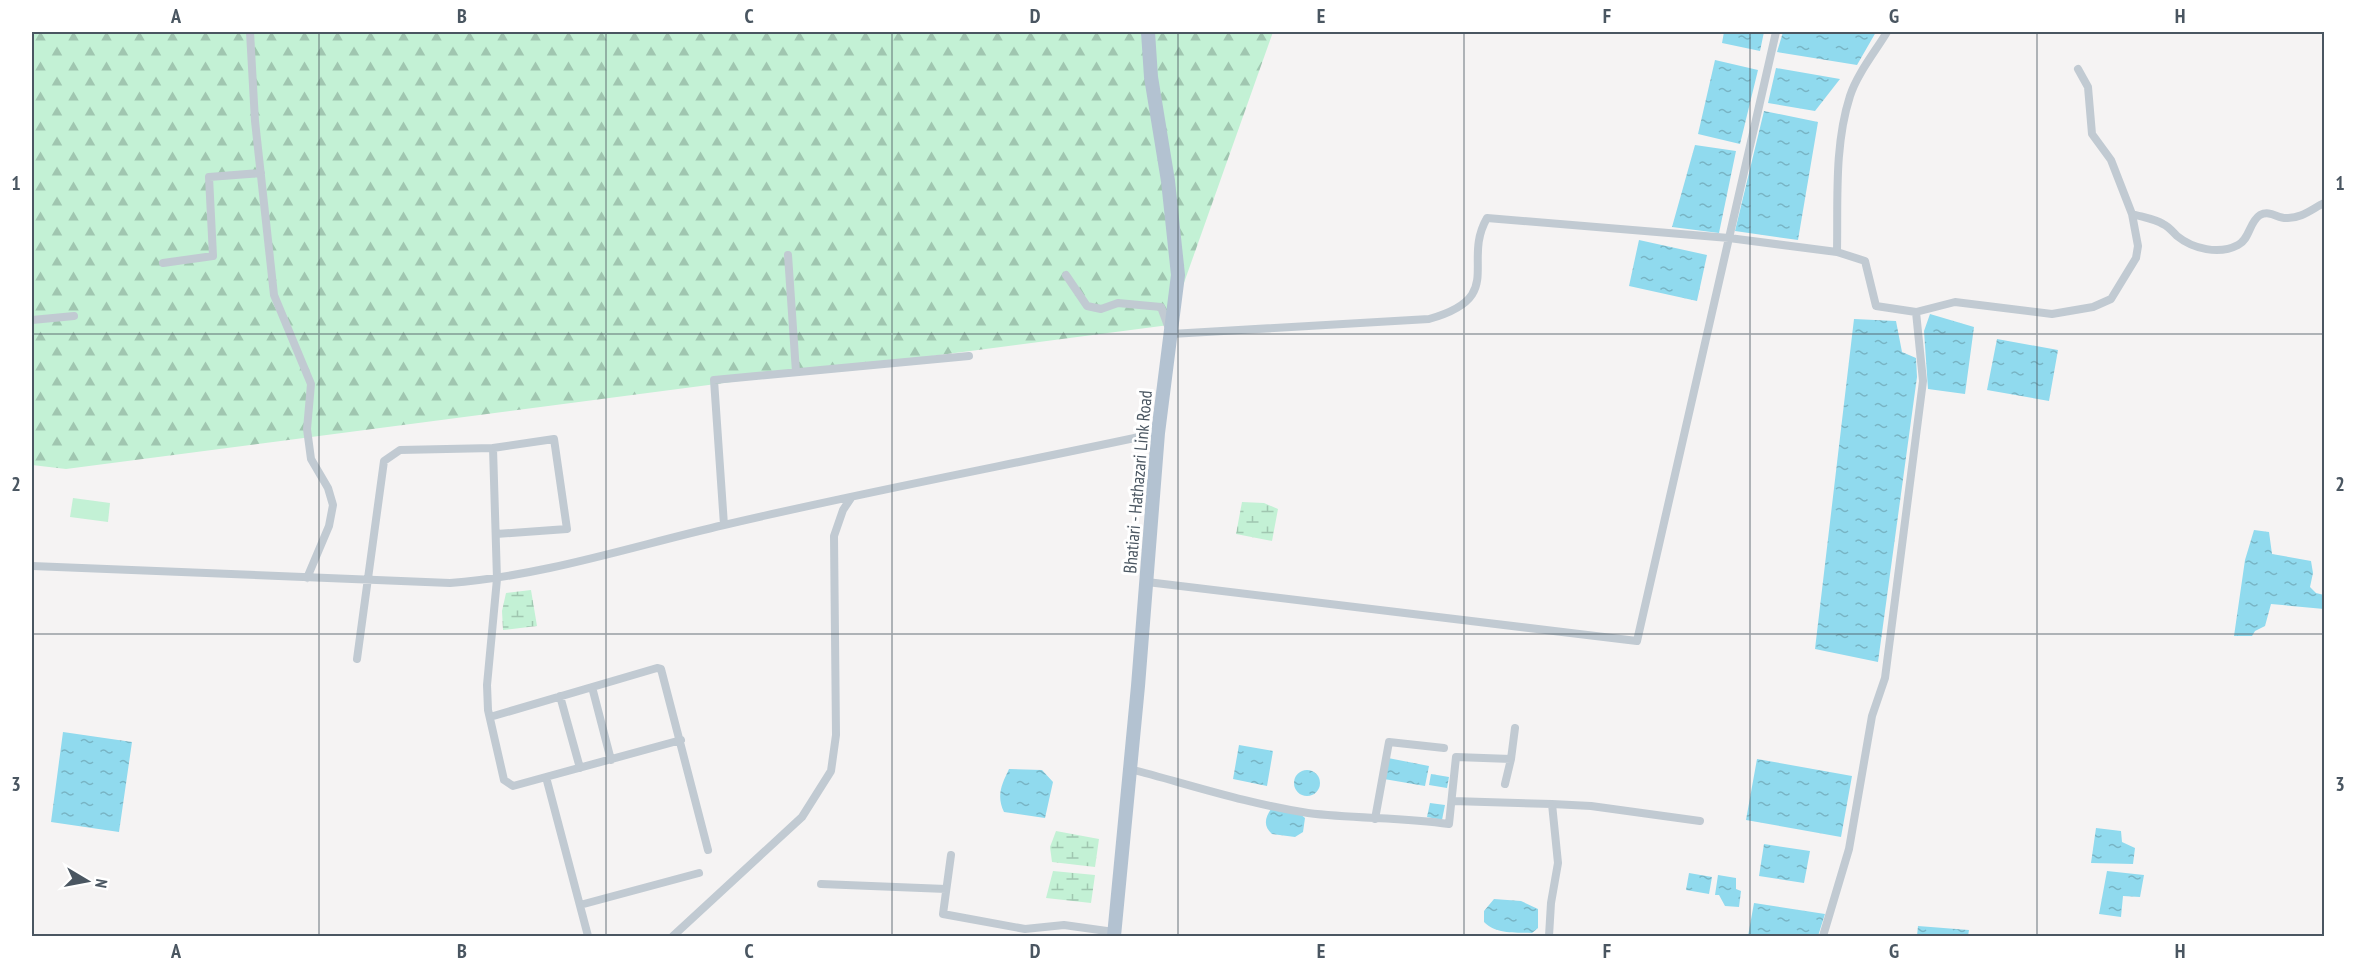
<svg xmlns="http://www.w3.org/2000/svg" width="2356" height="968" viewBox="0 0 2356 968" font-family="'PT Sans Narrow',sans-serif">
  <defs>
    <pattern id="forest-firs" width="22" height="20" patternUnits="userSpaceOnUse" patternTransform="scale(1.5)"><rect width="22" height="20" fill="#c3f1d5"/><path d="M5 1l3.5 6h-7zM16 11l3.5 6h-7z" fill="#a0c6b0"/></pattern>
    <pattern id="wetland-marsh" width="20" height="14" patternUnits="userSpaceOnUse" patternTransform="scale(1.5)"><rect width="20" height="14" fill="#c3f1d5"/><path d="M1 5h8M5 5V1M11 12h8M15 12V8" fill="none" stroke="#a0c6b0"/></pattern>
    <pattern id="water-ripples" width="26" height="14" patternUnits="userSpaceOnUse" patternTransform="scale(1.5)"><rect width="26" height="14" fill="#90daee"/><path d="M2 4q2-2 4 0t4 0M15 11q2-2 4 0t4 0" fill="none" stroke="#78b4c4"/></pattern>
  </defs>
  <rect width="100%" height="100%" fill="#f5f3f3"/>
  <path fill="#c3f1d5" d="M73 498 110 503 108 522 70 517Z"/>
  <path fill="url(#forest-firs)" d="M32 32H1273L1169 325 66 469 32 465Z"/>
  <path fill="url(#wetland-marsh)" d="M1242 502 1264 503 1278 509 1272 541 1236 534Z
    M531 590 537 626 503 630 502 611 506 593Z
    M1056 831 1099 839 1095 867 1052 862 1050 847Z
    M1053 871 1095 875 1091 903 1046 898Z"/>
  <path fill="url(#water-ripples)" d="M1724 32H1764L1760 51 1722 43Z
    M1783 32H1876L1857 65 1777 52Z
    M1715 60 1758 70 1740 144 1698 134Z
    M1776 68 1840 79 1815 111 1768 103Z
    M1764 111 1818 122 1798 240 1735 231Z
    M1695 145 1736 151 1719 233 1672 227Z
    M1639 240 1707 255 1697 301 1629 286Z
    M1930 314 1974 327 1965 394 1928 389 1924 331Z
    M1854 319 1896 321 1902 352 1916 358 1917 377 1878 662 1815 649Z
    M1997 339 2058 350 2049 401 1987 390Z
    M2254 530 2269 532 2272 554 2311 561 2313 573 2310 587 2316 593 2324 595V609L2271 604 2265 626 2255 631 2252 636H2234L2245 560Z
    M63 732 132 742 119 832 51 822Z
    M1239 745 1273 751 1267 786 1233 779Z
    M1388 758 1429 766 1425 786 1384 779Z
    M1757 759 1852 776 1841 837 1746 820Z
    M1009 769 1042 770 1053 782 1045 818 1004 812C996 795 1002 784 1009 769Z
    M1294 783a13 13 0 1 1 26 0a13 13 0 1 1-26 0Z
    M1431 774 1449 777 1447 788 1429 785Z
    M1430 803 1445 805 1442 820 1427 817Z
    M1271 809 1300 814 1305 818 1303 832 1295 837 1272 834C1263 826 1265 818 1271 809Z
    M2096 828 2121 831 2122 842 2135 848 2133 864 2091 863Z
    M1764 844 1810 851 1804 883 1759 876Z
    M2107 871 2144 875 2140 897 2123 896 2121 917 2099 914Z
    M1689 873 1712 877 1709 894 1686 890Z
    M1718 875 1736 878V889L1741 891 1739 907 1725 906 1719 895H1715Z
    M1494 899 1521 901 1538 909V928L1532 933C1516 932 1497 935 1484 922V911Z
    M1754 903 1825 914 1818 936H1748Z
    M1918 926 1969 930 1968 936H1917Z"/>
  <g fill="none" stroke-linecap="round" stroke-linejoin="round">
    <path stroke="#c1cad2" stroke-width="8" d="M250 32 255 121 274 295 311 384 307 429 311 459 328 488 333 505 329 526 307 578
      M1887 32C1875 52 1857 74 1850 96 1834 146 1838 201 1837 252L1865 261 1876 306 1916 312
      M2078 69 2088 87 2092 134 2111 160 2132 214
      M788 255 796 372
      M163 263 213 256 209 177 261 173
      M1066 275 1087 306 1101 309 1118 303 1161 307 1171 334 1429 319C1507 297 1461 263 1487 218L1729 238 1776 32
      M32 320 74 316
      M493 448 554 439 567 529 496 534
      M724 525 714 380 969 356
      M32 566 450 583C543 576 633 546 724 525 868 491 1014 464 1158 433
      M1147 582 1637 641 1729 238 1837 252
      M357 659 384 461 400 450 493 448 497 579 487 685 488 710 504 780 513 786 681 740
      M592 687 611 760
      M560 696 580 768
      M490 717 657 668 661 669 708 850
      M1130 769C1188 784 1248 804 1308 813 1355 819 1403 817 1449 824L1456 757 1511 759 1515 728
      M546 777 588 936
      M1505 784 1511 759
      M1452 801 1552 804 1558 863 1551 903 1549 936
      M1552 804 1591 806 1700 821
      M1375 819 1389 742 1444 748
      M951 855 943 914 1025 929 1064 925 1114 932
      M821 884 946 889
      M580 905 699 873
      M673 936 802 817 831 771 836 735 834 536 843 510 851 498
      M1823 936 1849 849 1872 716 1885 678 1923 381 1916 312 1955 302 2052 314 2093 307 2111 299 2136 258 2138 246 2132 214C2142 217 2155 219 2163 224 2168 226 2173 232 2177 236 2193 249 2219 255 2238 245 2250 239 2249 222 2260 215 2270 210 2277 218 2286 218 2301 219 2312 209 2324 203"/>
    <path stroke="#b3c2d1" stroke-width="14" d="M1114 936 1138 686 1158 433 1178 275 1168 181 1151 77 1148 32"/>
  </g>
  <path fill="none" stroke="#4a5661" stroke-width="1.5" stroke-opacity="0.55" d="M319 32V936M606 32V936M892 32V936M1178 32V936M1464 32V936M1750 32V936M2037 32V936M32 334H2324M32 634H2324"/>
  <g text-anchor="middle" stroke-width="6" stroke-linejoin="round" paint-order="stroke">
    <g font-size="18" fill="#4a5661" stroke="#fff">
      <text transform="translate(1138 482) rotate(-85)" y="6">Bhatiari - Hathazari Link Road</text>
    </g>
  </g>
  <rect width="2356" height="968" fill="none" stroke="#ffffff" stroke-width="66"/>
  <g transform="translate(87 881) rotate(100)" stroke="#ffffff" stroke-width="4.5" paint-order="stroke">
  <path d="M0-4.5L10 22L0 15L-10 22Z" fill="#4a5661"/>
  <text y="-9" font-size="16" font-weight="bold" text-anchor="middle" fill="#4a5661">N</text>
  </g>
  <rect x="33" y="33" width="2290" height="902" fill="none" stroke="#4a5661" stroke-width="2"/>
  <g font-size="20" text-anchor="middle" font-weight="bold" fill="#4a5661">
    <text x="176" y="23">A</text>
    <text x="462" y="23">B</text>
    <text x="749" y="23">C</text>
    <text x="1035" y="23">D</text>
    <text x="1321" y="23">E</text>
    <text x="1607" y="23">F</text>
    <text x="1894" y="23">G</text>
    <text x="2180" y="23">H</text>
    <text x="16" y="190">1</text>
    <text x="2340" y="190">1</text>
    <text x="16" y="491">2</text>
    <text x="2340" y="491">2</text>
    <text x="16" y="791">3</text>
    <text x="2340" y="791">3</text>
    <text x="176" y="958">A</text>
    <text x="462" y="958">B</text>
    <text x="749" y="958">C</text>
    <text x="1035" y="958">D</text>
    <text x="1321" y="958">E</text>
    <text x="1607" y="958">F</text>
    <text x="1894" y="958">G</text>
    <text x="2180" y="958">H</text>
  </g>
</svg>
